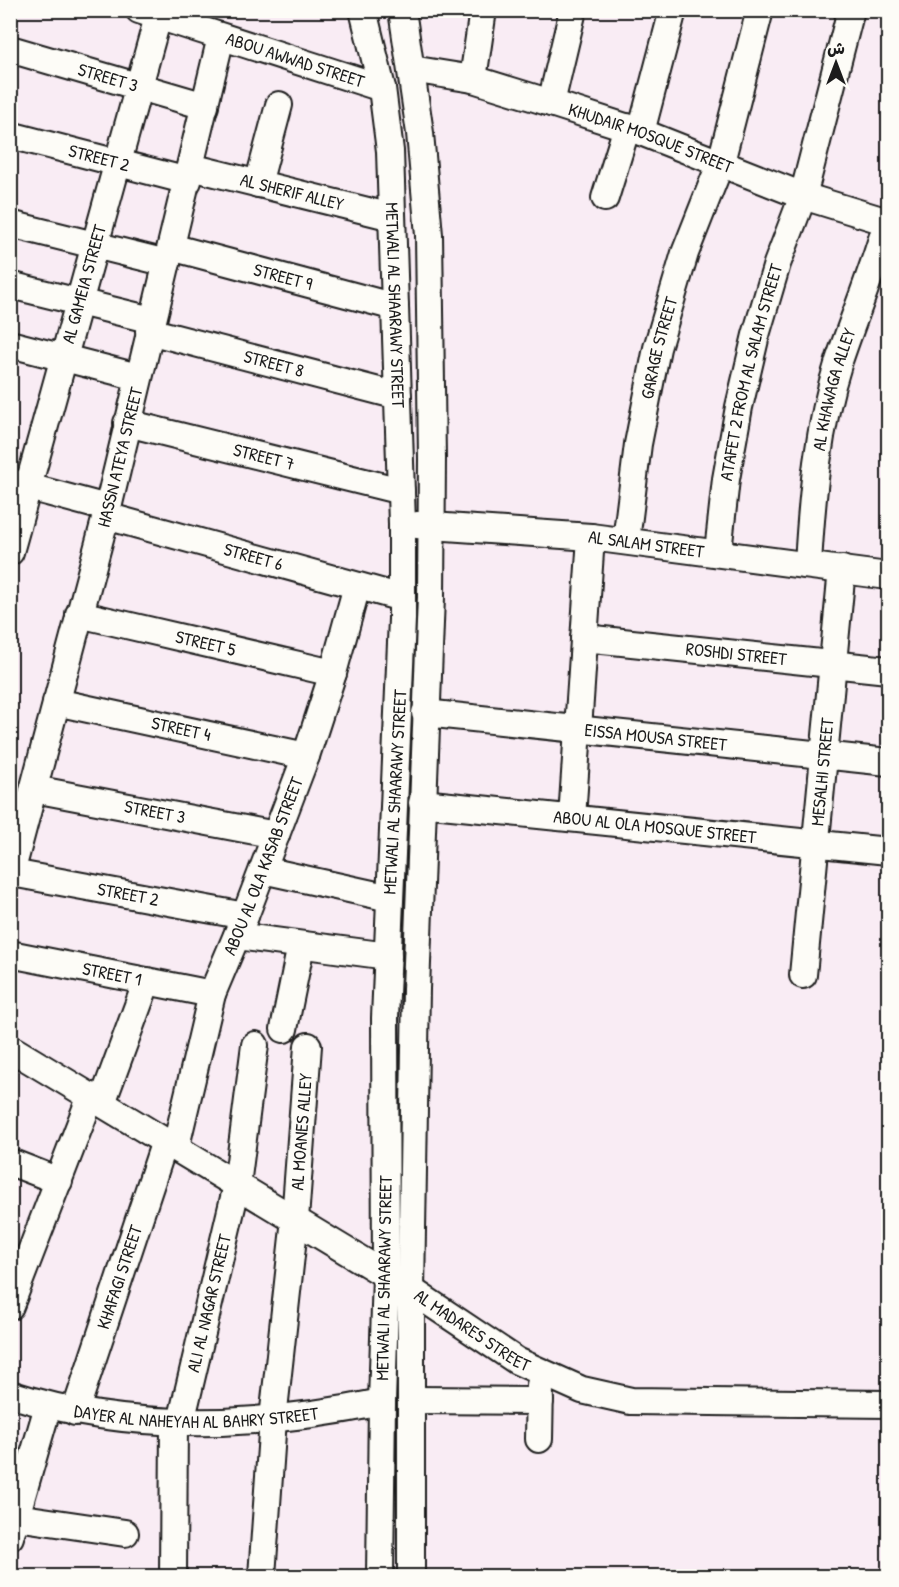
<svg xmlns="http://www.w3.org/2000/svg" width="899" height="1587" viewBox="0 0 899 1587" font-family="'Patrick Hand','Playpen Sans Arabic',sans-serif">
  <rect width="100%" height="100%" fill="#f9ecf4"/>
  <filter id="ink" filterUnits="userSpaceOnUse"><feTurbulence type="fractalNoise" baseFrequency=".0167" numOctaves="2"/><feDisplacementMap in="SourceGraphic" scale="12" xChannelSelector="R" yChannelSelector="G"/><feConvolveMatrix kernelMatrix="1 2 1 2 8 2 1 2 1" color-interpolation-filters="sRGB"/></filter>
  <g filter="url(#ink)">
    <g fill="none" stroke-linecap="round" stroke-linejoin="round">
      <g stroke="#1c1c1c" stroke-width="30">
        <g id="minor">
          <path id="s1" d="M139 10 382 88"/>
          <path id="s2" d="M363 10 382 88 390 151 402 524V619L385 1018 386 1275 382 1402 380 1576"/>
          <path d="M402 10 420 133 429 235 432 459 431 597 416 989 411 1290V1576"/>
          <path id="s3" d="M10 49 205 106"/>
          <path id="s4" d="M411 69 473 79 551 103 641 132 803 196 888 222"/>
          <path d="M473 79 483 10"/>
          <path d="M551 103 573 10"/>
          <path d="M641 132 673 10"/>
          <path id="s5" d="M10 135 188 181"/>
          <path id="s6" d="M191 167 392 217"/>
          <path d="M258 184 279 105"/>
          <path d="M605 198 627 127"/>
          <path d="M10 224 167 263"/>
          <path id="s7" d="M171 247 395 307"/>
          <path d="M10 285 152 320"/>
          <path id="s8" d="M149 331 398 396"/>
          <path d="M10 344 138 377"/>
          <path id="s9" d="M127 423 401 491"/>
          <path d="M10 482 107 508"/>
          <path id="s10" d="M106 516 402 598"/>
          <path id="s11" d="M417 525 591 537 888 576"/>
          <path id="s12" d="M626 541 638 444 657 348 685 253 721 162 760 10"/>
          <path id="s13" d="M10 552 158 17"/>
          <path id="s14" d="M718 552 726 479 739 407 756 335 777 264 803 196 851 10"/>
          <path id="s15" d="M808 564C812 496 818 427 839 361 855 313 875 267 888 218"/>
          <path id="s16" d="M79 614 333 673"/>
          <path id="s17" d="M584 638 888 670"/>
          <path id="s18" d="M56 702 306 756"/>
          <path id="s19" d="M425 713 888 762"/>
          <path id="s20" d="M34 789 276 835"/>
          <path id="s21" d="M422 803 888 851"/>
          <path d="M572 818 591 537"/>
          <path d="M263 870 390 898"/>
          <path id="s22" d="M12 873 245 916"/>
          <path id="s23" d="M10 877 106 516 221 37"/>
          <path d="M237 936 388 956"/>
          <path id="s24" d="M10 954 212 994"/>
          <path id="s25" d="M803 975 842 569"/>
          <path d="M284 1029 301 945"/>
          <path id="s26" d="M10 1048 411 1290 517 1361 582 1390 631 1401 888 1404"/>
          <path d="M102 1103 147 981"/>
          <path id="s27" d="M176 1146 212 994 245 916 306 756 333 673 357 586"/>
          <path d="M10 1162 59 1181"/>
          <path d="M10 1306 91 1096"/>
          <path id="s28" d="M10 1394C129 1433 261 1427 382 1402"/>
          <path d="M412 1400 540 1401"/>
          <path id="s29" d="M75 1412 165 1141"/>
          <path id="s30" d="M181 1422 237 1185 255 1045"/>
          <path d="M539 1439 540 1385"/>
          <path d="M16 1517 125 1533"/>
          <path d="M10 1537 48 1406"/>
          <path d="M173 1576 174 1422"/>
          <path id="s31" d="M262 1576 273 1419 295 1219 308 1046"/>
        </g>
      </g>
      <use href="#minor" stroke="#fdfcf7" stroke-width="26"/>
    </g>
  </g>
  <g text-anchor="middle" stroke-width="4.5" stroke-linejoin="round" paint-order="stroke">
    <g font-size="18" fill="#1c1c1c" stroke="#fdfcf7">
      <text dy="6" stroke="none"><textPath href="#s1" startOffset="164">ABOU AWWAD STREET</textPath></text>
      <text dy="6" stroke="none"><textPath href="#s3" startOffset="102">STREET 3</textPath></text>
      <text dy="6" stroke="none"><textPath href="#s4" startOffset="250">KHUDAIR MOSQUE STREET</textPath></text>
      <text dy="6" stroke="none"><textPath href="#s5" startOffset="92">STREET 2</textPath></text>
      <text dy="6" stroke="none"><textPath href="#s6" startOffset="104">AL SHERIF ALLEY</textPath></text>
      <text dy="6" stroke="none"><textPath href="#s7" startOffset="116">STREET 9</textPath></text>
      <text dy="6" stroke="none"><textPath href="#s13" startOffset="278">AL GAMEIA STREET</textPath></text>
      <text dy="6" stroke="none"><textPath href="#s2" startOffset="298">METWALI AL SHAARAWY STREET</textPath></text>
      <text dy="6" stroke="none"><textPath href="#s12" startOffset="196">GARAGE STREET</textPath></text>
      <text dy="6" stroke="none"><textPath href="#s8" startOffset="129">STREET 8</textPath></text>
      <text dy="6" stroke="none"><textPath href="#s14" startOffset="183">ATAFET 2 FROM AL SALAM STREET</textPath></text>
      <text dy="6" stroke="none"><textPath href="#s15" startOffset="177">AL KHAWAGA ALLEY</textPath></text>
      <text dy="6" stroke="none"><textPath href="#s9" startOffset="141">STREET 7</textPath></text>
      <text dy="6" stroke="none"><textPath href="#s23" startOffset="434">HASSN ATEYA STREET</textPath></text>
      <text dy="6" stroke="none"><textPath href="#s11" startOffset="230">AL SALAM STREET</textPath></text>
      <text dy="6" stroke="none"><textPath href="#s10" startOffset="153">STREET 6</textPath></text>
      <text dy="6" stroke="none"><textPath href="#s16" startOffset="130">STREET 5</textPath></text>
      <text dy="6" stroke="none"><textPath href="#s17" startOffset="153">ROSHDI STREET</textPath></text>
      <text dy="6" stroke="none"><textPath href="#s18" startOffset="128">STREET 4</textPath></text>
      <text dy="6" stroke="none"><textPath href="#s19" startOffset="232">EISSA MOUSA STREET</textPath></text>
      <text dy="6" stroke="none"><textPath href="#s25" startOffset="204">MESALHI STREET</textPath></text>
      <text transform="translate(395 792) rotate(-87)" y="6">METWALI AL SHAARAWY STREET</text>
      <text dy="6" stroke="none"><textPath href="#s20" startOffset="123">STREET 3</textPath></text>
      <text dy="6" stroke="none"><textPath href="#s21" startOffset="234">ABOU AL OLA MOSQUE STREET</textPath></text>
      <text dy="6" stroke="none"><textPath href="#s27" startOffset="294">ABOU AL OLA KASAB STREET</textPath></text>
      <text dy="6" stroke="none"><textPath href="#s22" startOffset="118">STREET 2</textPath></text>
      <text dy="6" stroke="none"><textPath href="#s24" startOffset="104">STREET 1</textPath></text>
      <text dy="6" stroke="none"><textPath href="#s31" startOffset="446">AL MOANES ALLEY</textPath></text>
      <text dy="6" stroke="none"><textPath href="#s29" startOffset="142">KHAFAGI STREET</textPath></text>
      <text transform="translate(384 1278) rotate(-89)" y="6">METWALI AL SHAARAWY STREET</text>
      <text dy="6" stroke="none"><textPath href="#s30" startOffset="122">ALI AL NAGAR STREET</textPath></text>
      <text dy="6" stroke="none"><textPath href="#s26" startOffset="542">AL MADARES STREET</textPath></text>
      <text dy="6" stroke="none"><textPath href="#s28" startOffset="189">DAYER AL NAHEYAH AL BAHRY STREET</textPath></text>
    </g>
  </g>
  <rect width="899" height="1587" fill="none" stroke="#fdfcf7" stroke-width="36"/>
  <rect x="18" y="18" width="863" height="1551" fill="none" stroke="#1c1c1c" stroke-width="2" filter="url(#ink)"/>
  <g transform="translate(836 63)" stroke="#fdfcf7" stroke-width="4.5" paint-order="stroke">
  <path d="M0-4.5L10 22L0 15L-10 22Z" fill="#1c1c1c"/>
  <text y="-9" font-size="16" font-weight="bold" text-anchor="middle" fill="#1c1c1c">ش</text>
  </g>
</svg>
